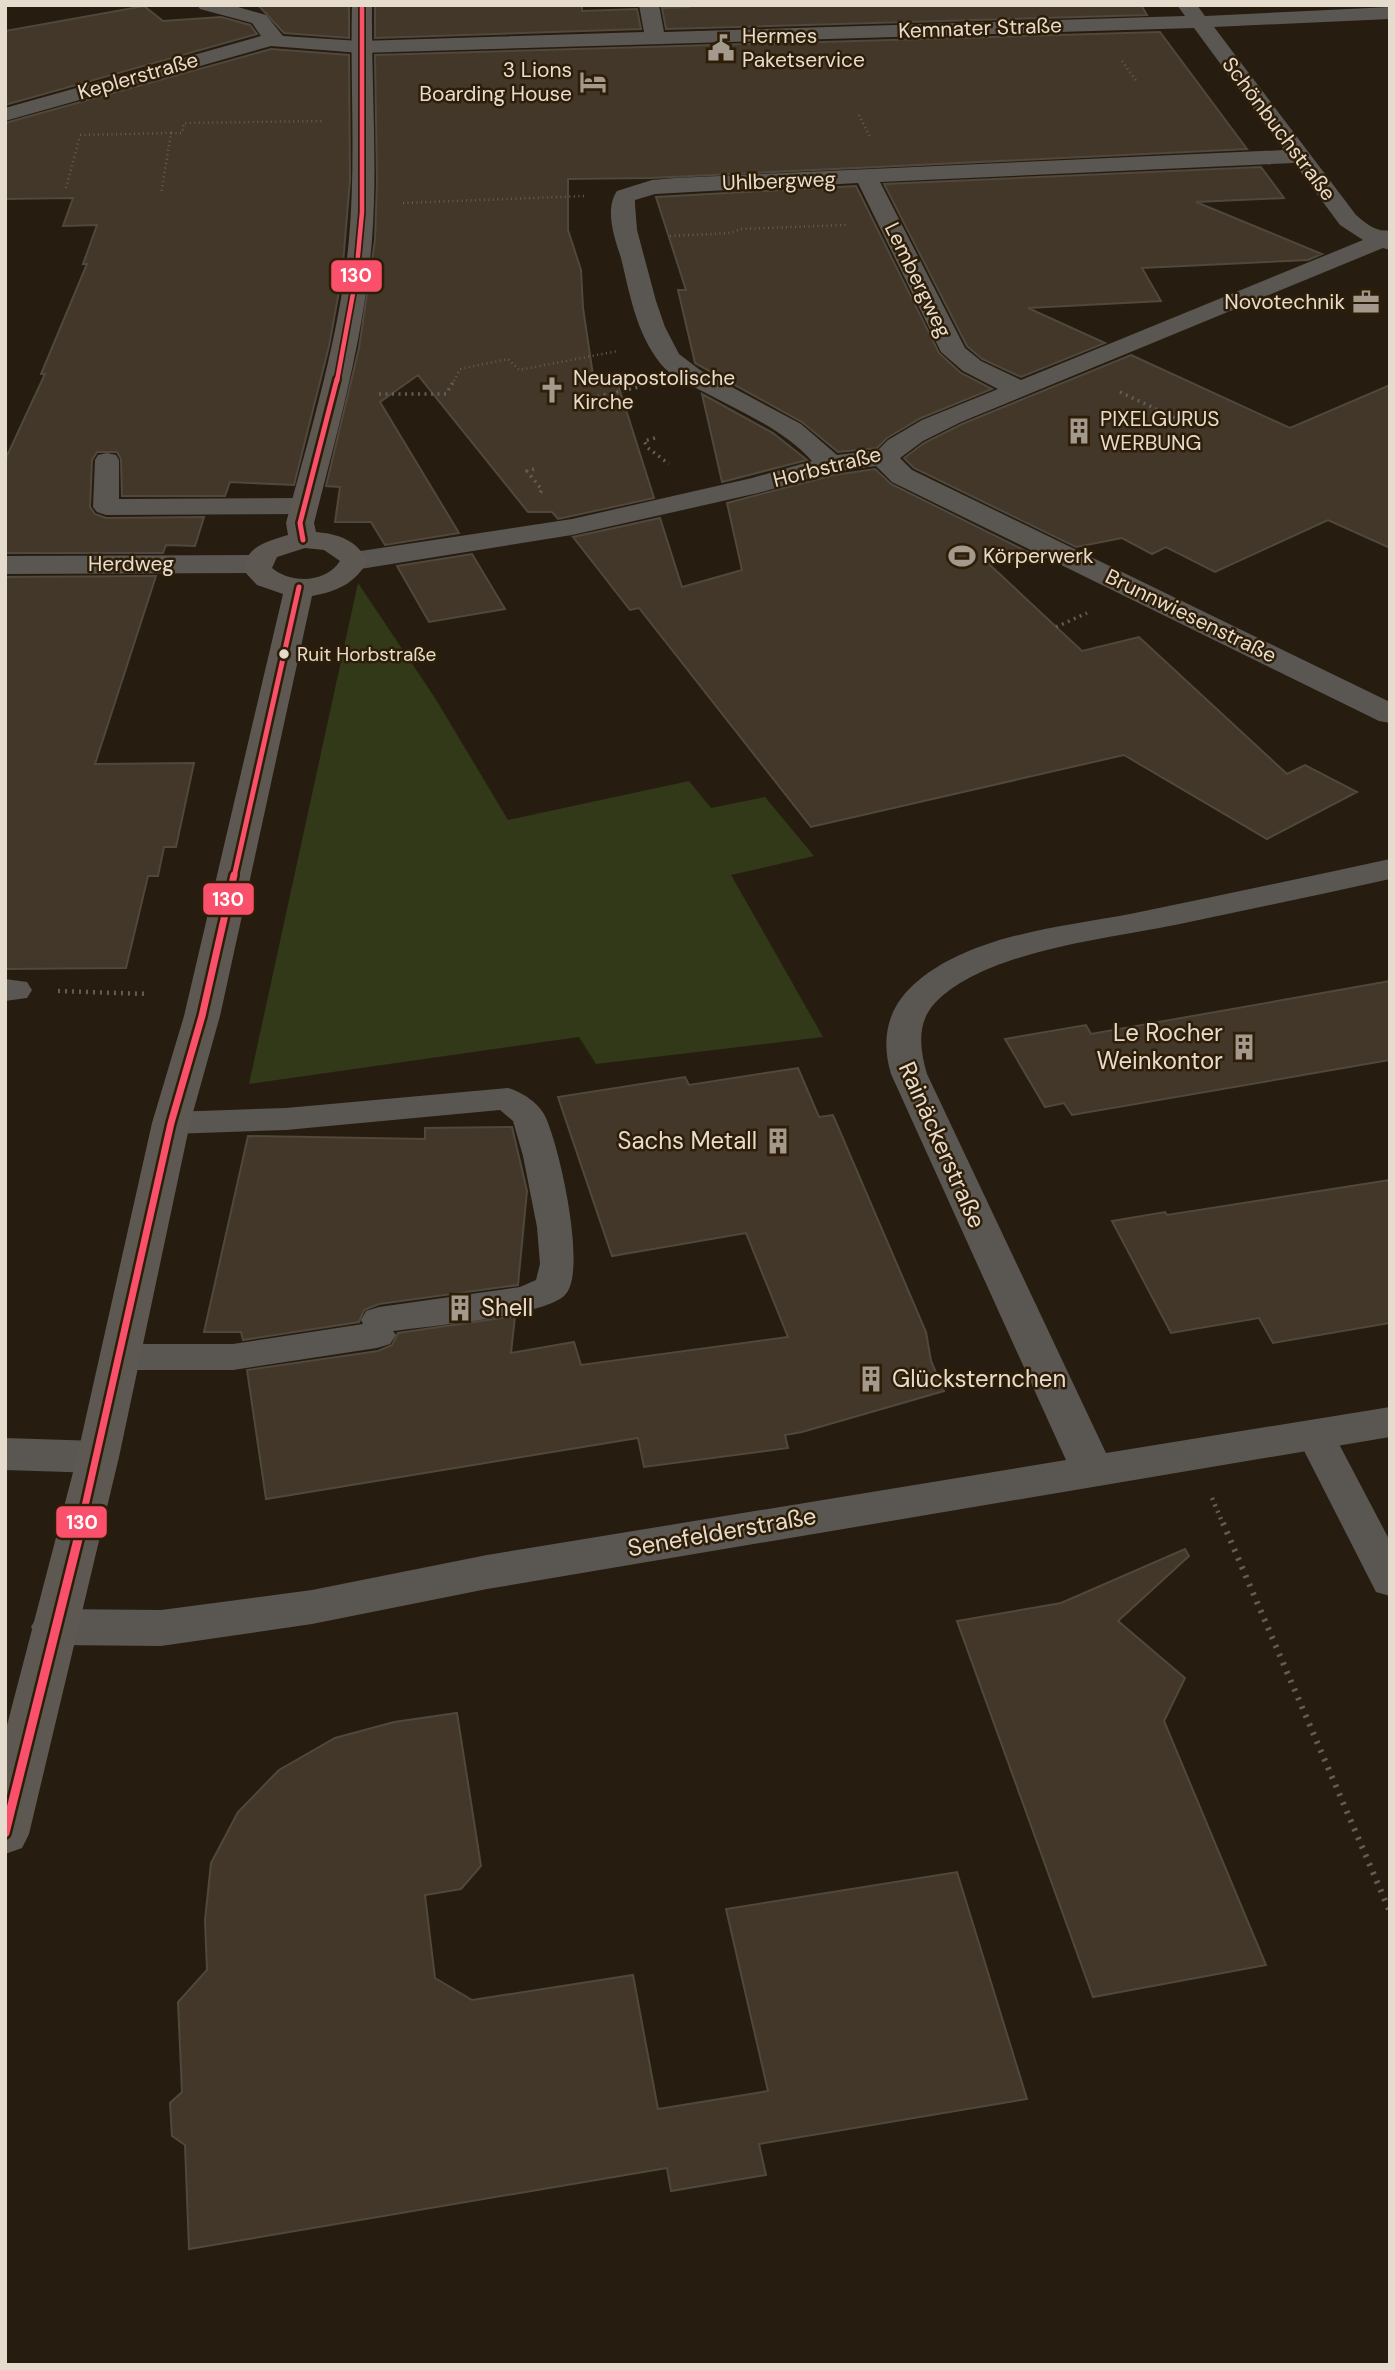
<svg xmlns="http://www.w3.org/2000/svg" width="1395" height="2370" viewBox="0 0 1395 2370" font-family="'DM Sans',sans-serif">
  <rect width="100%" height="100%" fill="#261d10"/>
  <path fill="#313919" d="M358 583 435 698 508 820 689 781 711 808 765 797 814 856 731 875 823 1037 596 1064 579 1037 249 1084Z"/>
  <path fill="#423729" stroke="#50483d" stroke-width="2" d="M258 5H349V38L284 33Z
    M375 5H582V11L637 9 641 29 375 38Z
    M687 5H1141L1147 15 666 29 662 8 688 7Z
    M144 6 163 21 221 17 250 25 257 34 5 105V31Z
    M1160 32 1247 149 650 178 568 179V230L581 270 583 308 594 382 615 375 654 498 558 519 552 512H528L418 375 380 402 459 533 385 545 371 522H335L340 487 326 486 359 348 375 240 377 181 375 55Z
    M271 49 349 55 350 180 342 275 329 346 294 485 230 482 225 496H122L121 459 117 452H97L92 460 90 507 95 514 106 518 204 517 195 546 166 545 163 553H5V460L45 374H41L87 264H83L97 225 63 226 73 198 5 199V123Z
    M1261 167 1284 198 1196 202 1322 254 1308 260 1142 268 1161 301 1028 308 1105 343 1021 377 982 359 967 346 884 184Z
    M856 186 939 353 961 373 992 389 921 418 887 438 877 448 838 452 802 422 695 363 678 290H686L656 197Z
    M1131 355 1290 428 1390 385V548L1328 520 1215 572 1166 547 1152 554 1122 538 1076 547 914 468 904 458 924 443 962 424Z
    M702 394 773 433 807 460 722 482Z
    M875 469 891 484 1034 555 989 564 1082 651 1139 637 1287 774 1305 765 1357 792 1267 839 1124 755 811 827 639 608 630 610 573 537 660 518 682 587 742 570 727 503 834 475Z
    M472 554 505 609 429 622 397 566Z
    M156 576 95 764 194 763 176 847H164L158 876H148L126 968 5 969V577Z
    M1390 981V1060L1072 1115 1064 1103 1045 1107 1005 1039 1086 1025 1091 1034Z
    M798 1068 819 1117 833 1115 926 1332 931 1361 944 1391 802 1432 785 1435 788 1448 644 1467 638 1438 266 1499 247 1370 378 1351 392 1345 398 1333 515 1316 511 1353 574 1342 581 1365 788 1337 746 1233 612 1256 558 1097 685 1077 689 1085Z
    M512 1127 527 1191 518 1285 379 1304 364 1310 359 1322 243 1340 241 1332H204L248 1136 425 1139V1128Z
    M1390 1180V1323L1273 1343 1259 1318 1171 1333 1112 1221 1165 1212 1167 1215Z
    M1185 1549 1189 1556 1118 1621 1185 1678 1164 1721 1266 1965 1093 1997 957 1621 1061 1603Z
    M457 1713 481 1866 461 1889 425 1895 435 1978 472 2000 633 1975 658 2109 768 2091 726 1909 957 1872 1027 2099 759 2144 766 2175 671 2191 667 2168 189 2249 185 2145 172 2136 170 2103 182 2092 178 2002 207 1970 205 1920 211 1863 238 1812 279 1770 335 1738 394 1722Z"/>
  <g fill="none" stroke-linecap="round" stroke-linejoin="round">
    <path stroke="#625e57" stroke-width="2.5" stroke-dasharray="1 3.5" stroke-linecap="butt" d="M1122 61 1137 82
      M859 115 871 139
      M171 133H182L184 123 323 121
      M80 135 171 133 161 194
      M66 188 80 136
      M403 203 584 196
      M670 236 731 233 740 229 846 225
      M454 381 460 369 508 359 519 370 618 351"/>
    <path stroke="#625e57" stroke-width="3.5" stroke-dasharray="2 4.5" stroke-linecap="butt" d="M1120 392 1192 426H1202
      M379 394H446L455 379
      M591 398 639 387
      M655 438 644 441 648 448 669 464
      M534 469 527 471 542 490 540 493
      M1056 627 1087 613"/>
    <path stroke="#625e57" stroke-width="4.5" stroke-dasharray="2 5" stroke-linecap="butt" d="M58 991 148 994
      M1212 1498 1223 1524"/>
    <path stroke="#625e57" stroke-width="6" stroke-dasharray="2.5 7" stroke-linecap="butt" d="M1223 1523 1390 1912"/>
    <path fill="#5a5651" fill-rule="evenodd" d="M107 453 116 455 119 460V499L304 498 313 501 317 506 313 511 304 514 106 515 97 512 93 507 95 460 98 455Z
      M508 1088C522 1092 539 1103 545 1116 559 1144 589 1275 564 1296 539 1317 430 1326 393 1331L396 1335 390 1344 377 1348 233 1370H121L108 1366 102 1357 108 1348 121 1344H233L363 1324 361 1320 366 1311 379 1307 520 1287 536 1280 540 1264 537 1227 523 1156 513 1121 500 1110 286 1130 171 1134 159 1131 154 1123 159 1115 171 1112 286 1108Z
      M1315 1421 1329 1425 1390 1541V1596L1376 1592 1296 1435 1301 1425Z"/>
    <path fill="#5a5651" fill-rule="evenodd" d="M197 5H231L266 15 283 36 360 41 644 32 639 5H659L664 32 1185 16 1177 5H1197L1205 16 1390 7V19L1214 27 1356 215C1366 223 1376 233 1390 230V250L1383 248 961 422 923 441 900 458 912 470 1390 702V723L1379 721 892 482 876 466 833 472 758 493 572 535 354 570 344 567 340 561 344 555 354 552 572 519 752 478 812 461C783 429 741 412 704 392 688 384 671 377 660 363 636 332 630 295 621 258 615 239 604 210 617 191L652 180 675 178 1284 150 1194 28 360 53 271 46 5 121V108L261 36 252 23 200 9ZM1294 163 1340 225 1363 240 1021 380 981 361 965 348 880 182ZM858 183 941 352 963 371 998 389 922 420 888 440 878 450 837 455 801 424 700 370 679 354 665 327 656 301 637 230 635 204V200L655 194Z
      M258 555 268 558 272 564 268 570 258 573 5 574V556Z
      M1390 859V879C1318 895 1247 910 1175 925 1106 939 985 951 935 1003 916 1023 920 1050 927 1074L1106 1453 1390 1407V1437L487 1589 312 1624 161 1646 54 1645 38 1639 31 1627 38 1615 54 1609 161 1610 312 1590 487 1555 1066 1460 891 1074C880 1037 888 1005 919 980 976 934 1061 927 1130 914 1217 896 1303 878 1390 859Z
      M5 979 27 982 32 990 27 998 5 1001Z
      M5 1438 98 1441 113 1446 119 1457 113 1468 98 1473 5 1470Z"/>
    <path fill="#5d5851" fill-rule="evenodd" d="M352 5H372C371 83 378 162 372 240 364 337 338 430 314 523L316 532C339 534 356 540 368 561 354 584 338 591 312 596L220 1016 190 1123 119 1457 29 1834 22 1848 5 1854V1733L77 1457 152 1123 184 1016 283 594 257 585 244 571C244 546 269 541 288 535L286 523C311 429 340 335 349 239 356 161 350 83 352 5ZM305 548 324 550 340 561C326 583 291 584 272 568L277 557Z"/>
    <g stroke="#2f1e07" stroke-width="8">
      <path id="bus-1-far3" d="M337 381 356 277 362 212V5"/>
    </g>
    <g stroke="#2f1e07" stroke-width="10">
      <path id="bus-1-far2" d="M303 540 300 523 337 379
        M234 877 299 587"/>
    </g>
    <g stroke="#2f1e07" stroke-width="12">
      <path id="bus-1-far1" d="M81 1524 171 1123 202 1016 234 875"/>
    </g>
    <g stroke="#2f1e07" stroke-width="14">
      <path id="bus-1" d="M5 1833 82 1523"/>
    </g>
    <use href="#bus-1-far3" stroke="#fa506b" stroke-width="4.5"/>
    <use href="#bus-1-far2" stroke="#fa506b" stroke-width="5"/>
    <use href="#bus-1-far1" stroke="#fa506b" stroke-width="7"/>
    <use href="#bus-1" stroke="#fa506b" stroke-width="9"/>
  </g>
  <defs>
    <g id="civic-bare" transform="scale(2.1)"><path d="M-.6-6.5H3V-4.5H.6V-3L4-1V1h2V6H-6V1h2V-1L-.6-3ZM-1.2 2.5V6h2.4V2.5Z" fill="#a3998c" stroke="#2f1e07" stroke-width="2.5" paint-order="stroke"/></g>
    <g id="hotel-bare" transform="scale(2.1)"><path d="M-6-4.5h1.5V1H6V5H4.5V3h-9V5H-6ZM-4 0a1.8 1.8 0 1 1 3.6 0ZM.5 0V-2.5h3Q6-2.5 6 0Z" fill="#a3998c" stroke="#2f1e07" stroke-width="2.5" paint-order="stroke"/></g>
    <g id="office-bare" transform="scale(2.1)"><path d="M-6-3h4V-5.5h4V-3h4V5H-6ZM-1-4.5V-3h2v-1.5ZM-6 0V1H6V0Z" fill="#a3998c" stroke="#2f1e07" stroke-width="2.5" paint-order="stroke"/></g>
    <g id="church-bare" transform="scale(2.1)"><path d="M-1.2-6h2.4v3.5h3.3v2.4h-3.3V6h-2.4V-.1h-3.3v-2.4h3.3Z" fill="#a3998c" stroke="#2f1e07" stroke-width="2.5" paint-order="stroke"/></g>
    <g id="building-bare" transform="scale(2.1)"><path d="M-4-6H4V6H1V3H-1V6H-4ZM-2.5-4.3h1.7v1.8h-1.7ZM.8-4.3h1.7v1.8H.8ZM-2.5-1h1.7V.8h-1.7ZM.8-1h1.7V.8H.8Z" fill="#a3998c" stroke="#2f1e07" stroke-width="2.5" paint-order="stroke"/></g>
    <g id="stadium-bare" transform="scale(2.1)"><path d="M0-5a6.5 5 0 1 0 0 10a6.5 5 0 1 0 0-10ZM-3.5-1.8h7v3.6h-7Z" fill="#a3998c" stroke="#2f1e07" stroke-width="2.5" paint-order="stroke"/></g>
  </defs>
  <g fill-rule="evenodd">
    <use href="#civic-bare" x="721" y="48"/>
    <use href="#hotel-bare" x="593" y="82"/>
    <use href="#office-bare" x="1366" y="302"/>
    <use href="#church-bare" x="552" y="390"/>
    <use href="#building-bare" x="1079" y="431"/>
    <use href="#stadium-bare" x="962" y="556"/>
    <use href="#building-bare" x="1244" y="1047"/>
    <use href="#building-bare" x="778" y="1141"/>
    <use href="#building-bare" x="460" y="1308"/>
    <use href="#building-bare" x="871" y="1379"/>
  </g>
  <circle fill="#e6dcce" stroke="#2f1e07" stroke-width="2.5" cx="284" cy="654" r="6"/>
  <g text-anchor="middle" stroke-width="5" stroke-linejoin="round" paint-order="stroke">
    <g font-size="19" fill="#e6dcce" stroke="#2f1e07" text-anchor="start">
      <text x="297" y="661">Ruit Horbstraße</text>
    </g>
    <g font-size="21" fill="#e6dcce" stroke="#2f1e07">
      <text transform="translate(980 28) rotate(-2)" y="7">Kemnater Straße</text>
      <text transform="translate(138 76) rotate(-16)" y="7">Keplerstraße</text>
      <text transform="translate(1279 129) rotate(53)" y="7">Schönbuchstraße</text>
      <text transform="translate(779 181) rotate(-2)" y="7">Uhlbergweg</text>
      <text transform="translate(918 280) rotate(64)" y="7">Lembergweg</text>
      <text transform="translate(827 467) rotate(-14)" y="7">Horbstraße</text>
      <text x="131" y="571">Herdweg</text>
      <text transform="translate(1191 616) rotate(26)" y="7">Brunnwiesenstraße</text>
    </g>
    <g font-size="21" fill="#e6dcce" stroke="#2f1e07" text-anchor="start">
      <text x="742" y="43">Hermes<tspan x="742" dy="24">Paketservice</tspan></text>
      <text x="572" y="77" text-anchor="end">3 Lions<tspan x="572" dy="24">Boarding House</tspan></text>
      <text x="1345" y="309" text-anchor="end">Novotechnik</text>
      <text x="573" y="385">Neuapostolische<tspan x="573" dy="24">Kirche</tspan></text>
      <text x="1100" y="426">PIXELGURUS<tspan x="1100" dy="24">WERBUNG</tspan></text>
      <text x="983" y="563">Körperwerk</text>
    </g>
    <g font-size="24" fill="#e6dcce" stroke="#2f1e07" text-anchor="end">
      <text x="1223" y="1041">Le Rocher<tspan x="1223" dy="28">Weinkontor</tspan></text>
      <text x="757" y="1149">Sachs Metall</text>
      <text x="481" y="1316" text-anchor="start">Shell</text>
      <text x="892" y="1387" text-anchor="start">Glücksternchen</text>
    </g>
    <g font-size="24" fill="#e6dcce" stroke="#2f1e07">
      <text transform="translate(942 1145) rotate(66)" y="8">Rainäckerstraße</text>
      <text transform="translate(722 1532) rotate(-10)" y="8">Senefelderstraße</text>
    </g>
  </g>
  <g stroke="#2f1e07" stroke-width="2.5">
    <rect x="330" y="259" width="53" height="34" rx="7" fill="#fa506b"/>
    <rect x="202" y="882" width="53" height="34" rx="7" fill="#fa506b"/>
    <rect x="55" y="1505" width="53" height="34" rx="7" fill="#fa506b"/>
  </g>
  <g font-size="19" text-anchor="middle" font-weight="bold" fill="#fff">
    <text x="356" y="282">130</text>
    <text x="228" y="906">130</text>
    <text x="82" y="1529">130</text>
  </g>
  <rect width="1395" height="2370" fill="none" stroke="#e6dcce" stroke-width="14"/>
</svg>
